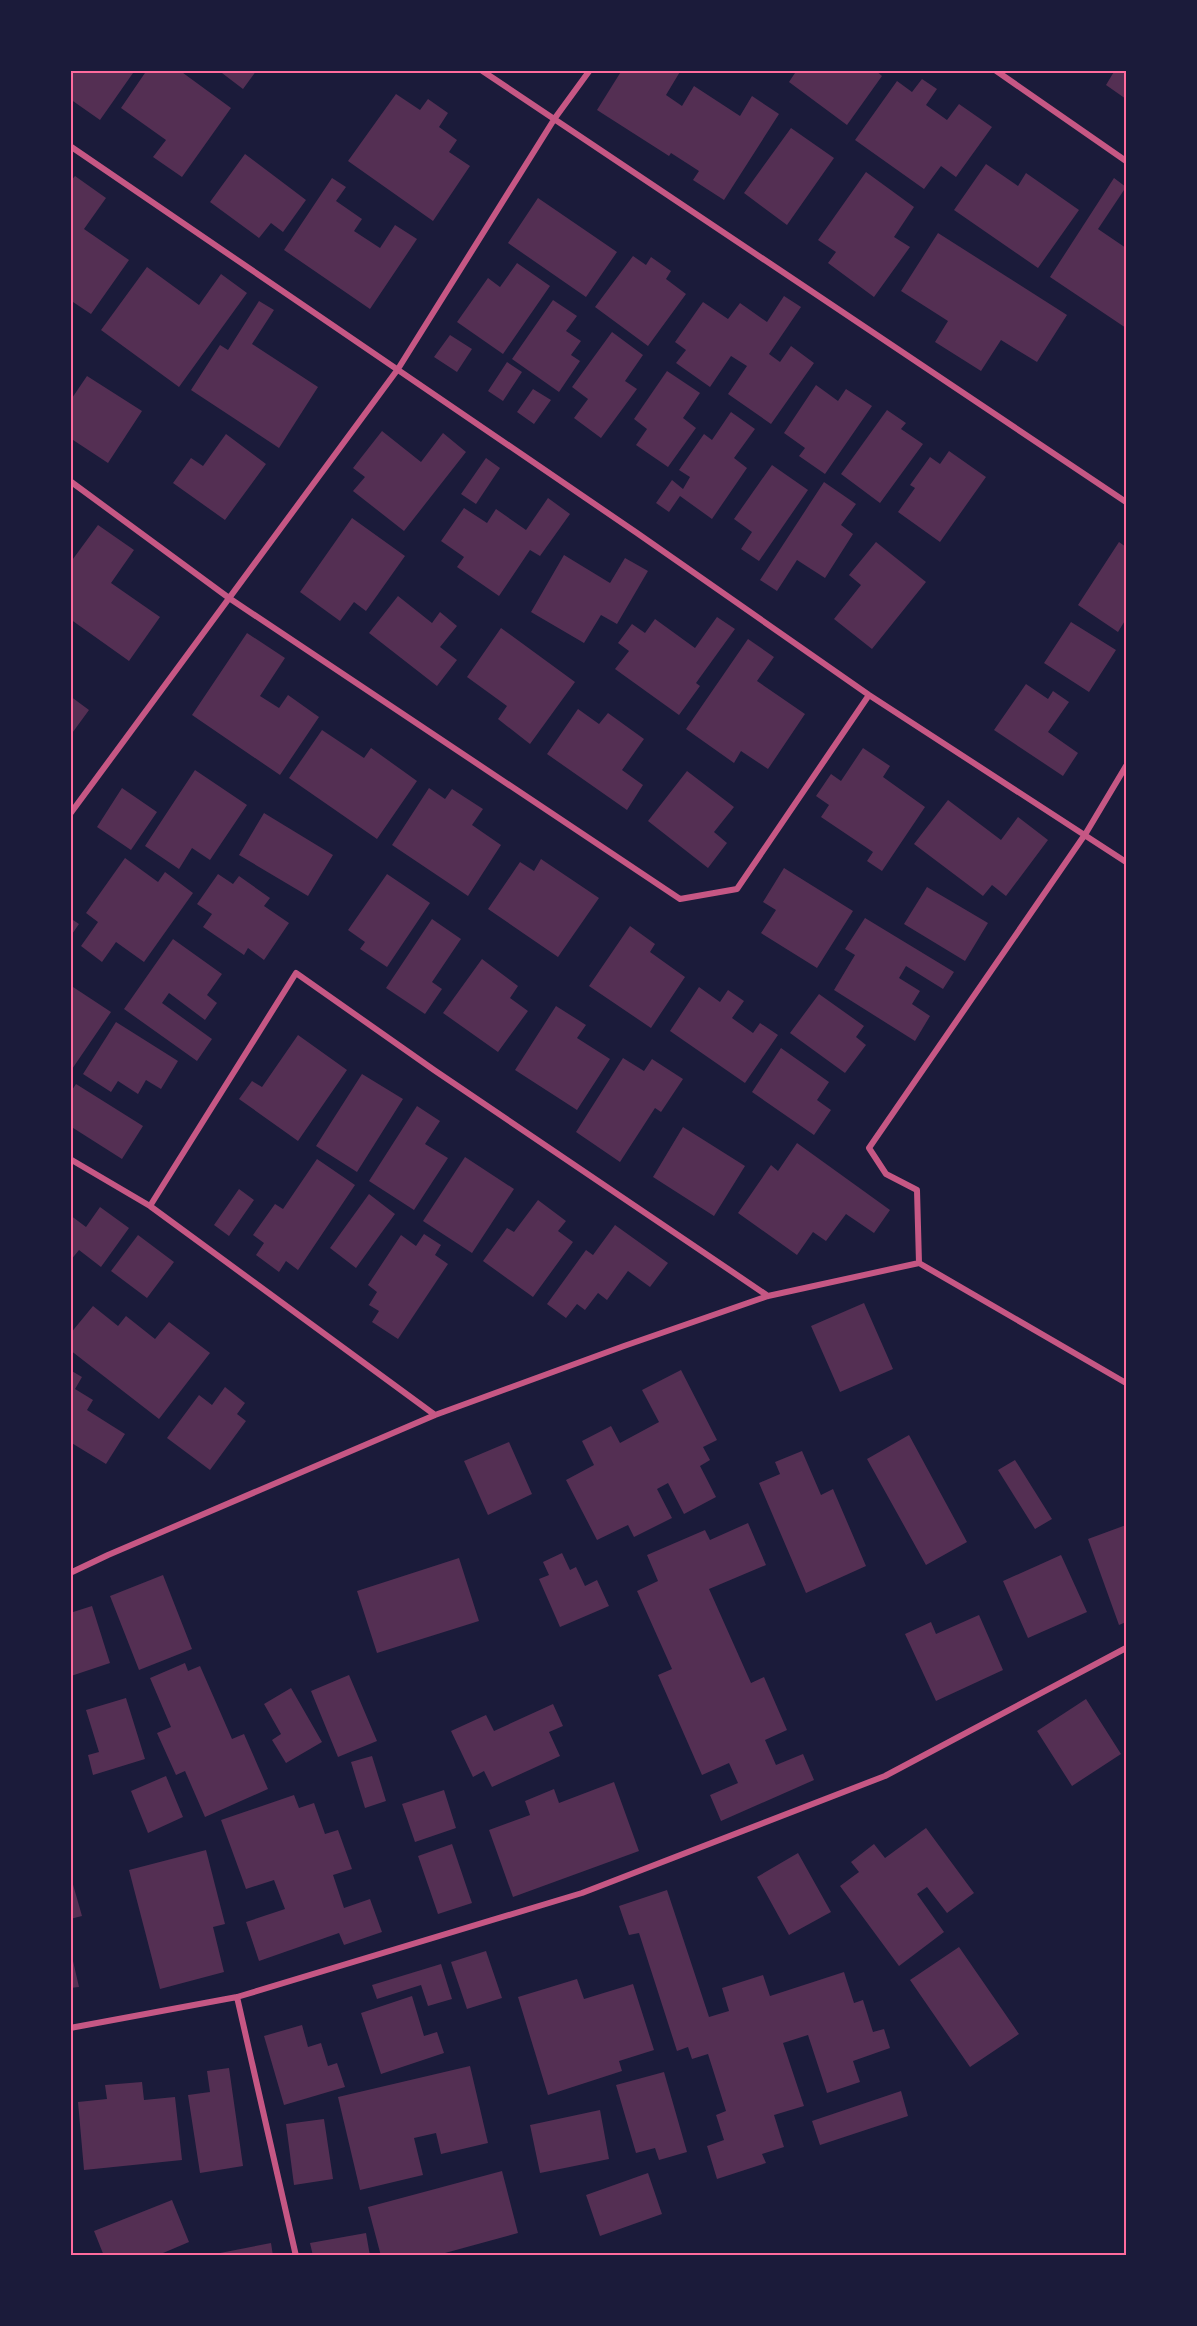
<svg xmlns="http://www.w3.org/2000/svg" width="1197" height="2326" viewBox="0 0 1197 2326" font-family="Figtree,sans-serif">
  <rect width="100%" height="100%" fill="#1b1b3a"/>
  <path fill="#542f53" d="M70 70H129L133 73 100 120 70 99Z
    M147 70H179L231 108 182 177 153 157 166 140 121 108Z
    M218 70H257L243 89Z
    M622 70H681L666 95 682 106 694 86 740 116 752 96 779 114 724 200 693 180 699 171 671 153 669 156 597 110Z
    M797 70H875L882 76 847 125 789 82Z
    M1115 70H1126V99L1106 85Z
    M922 79 937 89 926 105 947 120 959 104 992 127 956 177 941 166 924 189 855 140 897 81 912 92Z
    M396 94 420 110 428 99 448 113 439 127 457 140 449 152 470 166 433 221 348 161Z
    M791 128 834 158 787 225 744 193Z
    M245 154 306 200 283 232 271 223 259 238 210 202Z
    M986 164 1018 186 1026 173 1079 210 1038 268 954 210Z
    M866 172 914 207 894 237 910 247 874 297 828 263 836 252 818 240Z
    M75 176 106 198 84 229 129 260 91 314 70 300V182Z
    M332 178 346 187 336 201 362 219 354 231 380 248 395 225 417 239 370 309 284 250Z
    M1114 178 1126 187 1098 229 1126 248V328L1050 277Z
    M538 198 617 252 586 297 508 243Z
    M938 233 1067 315 1037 362 1001 340 981 371 935 342 948 321 901 291Z
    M633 256 646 265 651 257 671 271 666 279 686 294 648 346 595 307Z
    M517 263 550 286 503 354 457 322 488 278 500 287Z
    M147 267 199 305 221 274 247 293 179 387 101 330Z
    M784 296 801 307 769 354 780 362 791 346 814 363 771 424 728 394 747 366 731 356 710 387 676 363 686 350 675 342 703 302 728 319 740 303 767 322Z
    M553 300 577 316 566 331 581 341 571 355 580 361 559 392 512 359Z
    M259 301 274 310 252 344 318 387 279 448 191 390 220 345 228 350Z
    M612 332 643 355 625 381 637 389 601 438 574 418 588 399 572 387Z
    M450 335 472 349 457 372 434 357Z
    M507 362 522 372 503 401 488 391Z
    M667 371 700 393 683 418 696 428 668 467 636 445 647 429 634 419Z
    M87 376 142 411 108 463 70 438V401Z
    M816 385 838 401 846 389 872 406 825 474 799 456 805 448 784 433Z
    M533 389 551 400 534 424 517 412Z
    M887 410 906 423 901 429 923 444 880 503 841 474Z
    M731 412 755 429 734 458 747 468 712 519 680 496 669 512 656 503 672 480 683 489 690 477 679 470 704 434 712 440Z
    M382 431 421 462 443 433 466 452 404 531 353 491 365 477 353 468Z
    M226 434 266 464 225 520 173 483 191 458 203 466Z
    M949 451 986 477 940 542 898 512 915 488 910 485 930 457 940 464Z
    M486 458 500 468 476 504 461 494Z
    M772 465 808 490 759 561 741 549 752 532 734 519Z
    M824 482 856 504 841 525 853 534 825 578 797 560 777 591 760 580Z
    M548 498 570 514 540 556 530 550 499 596 457 567 464 557 441 541 464 508 487 523 496 509 526 530Z
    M352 518 405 556 366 611 354 602 340 621 300 592Z
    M98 525 134 550 111 583 160 617 129 661 70 619V563Z
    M876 542 926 582 872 649 834 619 861 585 849 575Z
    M1119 542 1126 547V619L1118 632 1078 605Z
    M564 555 610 583 625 558 648 571 617 624 601 615 584 643 531 612Z
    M398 596 432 623 440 612 457 626 440 647 457 660 437 686 369 633Z
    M717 617 735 629 696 683 700 686 679 715 615 669 629 651 618 643 632 624 645 633 655 619 695 648Z
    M1071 622 1116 650 1089 692 1044 663Z
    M501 628 575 682 530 744 498 719 507 706 467 677Z
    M247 633 285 658 260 696 279 708 288 695 319 717 280 775 192 715Z
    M748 639 774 657 757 681 805 714 768 769 741 751 734 763 686 729Z
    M1026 684 1048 699 1053 691 1069 702 1048 732 1078 753 1063 776 994 730Z
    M70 696 89 710 70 736Z
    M578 709 599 724 608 713 644 739 622 770 643 785 627 810 547 754Z
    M322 730 364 758 371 748 417 781 377 839 289 778Z
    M863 748 890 766 883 777 925 807 882 871 867 861 873 852 821 817 829 805 816 796 831 774 841 781Z
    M195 770 247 805 210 860 192 848 179 869 145 846Z
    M687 771 734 807 714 832 727 843 708 868 648 821Z
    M122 788 157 812 131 850 97 827Z
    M429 788 445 799 452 789 483 809 472 825 501 845 468 896 392 845Z
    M948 800 1001 840 1018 817 1048 840 1006 896 992 885 983 896 914 844Z
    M264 813 333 855 308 896 239 855Z
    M125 858 158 882 165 872 193 893 144 962 116 942 102 962 81 946 98 922 86 913Z
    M541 859 599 898 558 957 488 909 520 862 534 871Z
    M784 868 853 911 817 968 761 933 776 910 763 902Z
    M218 874 233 884 239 876 270 898 264 906 289 923 264 960 248 948 244 955 203 927 212 914 197 904Z
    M387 874 430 903 387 967 360 949 365 942 348 930Z
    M927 887 988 923 965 961 904 924Z
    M70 918 79 924 70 937Z
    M865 918 954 972 943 989 906 966 899 978 920 991 912 1004 930 1016 915 1041 834 990 855 955 845 949Z
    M432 919 461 939 432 982 442 989 425 1014 386 988Z
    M630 926 655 944 650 952 685 977 651 1028 589 986Z
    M173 939 222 974 207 995 217 1003 205 1020 169 993 162 1003 212 1039 197 1061 124 1009Z
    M482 959 518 986 510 998 528 1011 498 1052 443 1013Z
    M73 987 111 1012 70 1072V991Z
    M699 987 720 1002 728 990 744 1001 732 1018 753 1033 760 1023 778 1035 745 1083 670 1031Z
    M819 994 864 1026 856 1037 866 1045 845 1073 790 1033Z
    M556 1006 586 1025 577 1038 610 1059 577 1110 515 1070Z
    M116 1022 178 1061 161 1089 146 1080 138 1094 118 1081 111 1092 83 1074Z
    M298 1035 347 1070 298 1141 239 1099 252 1081 262 1087Z
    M781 1048 829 1082 817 1100 831 1110 814 1135 752 1092Z
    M623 1058 644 1071 652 1059 683 1079 661 1112 655 1108 620 1162 576 1132Z
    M362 1074 403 1099 357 1172 316 1146Z
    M76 1084 143 1126 122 1159 70 1126V1093Z
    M417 1106 440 1121 425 1144 448 1158 414 1210 369 1181Z
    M683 1127 745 1166 714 1216 653 1177Z
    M797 1143 890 1210 874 1233 846 1214 826 1241 813 1232 797 1255 738 1213 771 1165 778 1171Z
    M465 1157 514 1189 472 1253 423 1221Z
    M317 1159 355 1185 298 1270 286 1261 279 1272 256 1255 264 1243 253 1235 275 1204 283 1209Z
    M239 1189 254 1200 229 1236 214 1225Z
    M369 1194 395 1214 356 1268 330 1248Z
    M538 1200 566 1221 558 1231 573 1242 533 1297 483 1261 507 1228 514 1232Z
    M100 1207 129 1228 101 1267 79 1250 70 1261V1215L86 1227Z
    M615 1225 668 1263 650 1287 628 1271 607 1300 598 1293 585 1310 577 1304 566 1318 547 1304 586 1250 593 1255Z
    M424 1234 441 1245 435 1255 448 1264 398 1339 372 1322 379 1311 369 1305 377 1292 368 1285 401 1235 416 1246Z
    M138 1235 174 1262 147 1298 111 1271Z
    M864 1303 893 1369 840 1392 811 1326Z
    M93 1306 118 1326 126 1316 155 1339 169 1322 210 1353 159 1419 70 1350V1334Z
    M70 1370 82 1377 75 1389 93 1400 87 1410 125 1434 106 1464 70 1442Z
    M681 1370 717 1440 703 1447 710 1460 700 1466 716 1497 684 1514 668 1483 657 1489 672 1518 634 1537 628 1525 597 1540 566 1480 594 1465 582 1441 611 1426 620 1443 659 1422 642 1390Z
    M225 1387 245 1403 237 1414 246 1421 210 1470 167 1438 199 1395 212 1405Z
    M909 1435 967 1542 926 1565 867 1459Z
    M509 1442 532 1494 488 1515 464 1461Z
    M802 1451 821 1495 833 1489 866 1566 806 1593 759 1483 780 1474 775 1462Z
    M1015 1460 1052 1519 1035 1529 998 1470Z
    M748 1523 766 1565 709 1589 751 1683 764 1677 787 1730 765 1740 776 1765 803 1754 814 1780 721 1821 710 1795 738 1783 729 1763 702 1775 658 1675 672 1669 637 1591 658 1581 647 1555 705 1530 710 1540Z
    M1126 1525V1622L1119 1625 1088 1539Z
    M562 1553 570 1570 576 1567 585 1586 597 1580 609 1606 560 1627 539 1579 549 1575 543 1562Z
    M1061 1555 1087 1612 1028 1638 1003 1581Z
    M459 1558 479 1621 377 1653 357 1591Z
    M163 1575 192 1649 139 1670 110 1596Z
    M92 1606 110 1663 71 1676 70 1613Z
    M979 1615 1003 1670 936 1701 905 1634 931 1622 936 1634Z
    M185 1663 188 1671 200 1666 232 1739 244 1734 268 1789 205 1817 185 1771 176 1775 157 1733 171 1727 150 1678Z
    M349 1675 377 1741 338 1757 311 1691Z
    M291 1688 322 1742 286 1763 272 1740 281 1734 264 1704Z
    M126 1698 145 1759 93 1775 88 1755 99 1752 86 1710Z
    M1086 1699 1121 1754 1072 1786 1037 1731Z
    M553 1704 563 1726 549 1732 560 1756 492 1787 484 1771 473 1777 451 1731 486 1715 494 1731Z
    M372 1756 386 1801 365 1808 351 1762Z
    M166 1776 183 1817 148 1833 131 1791Z
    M614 1782 639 1851 513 1897 489 1830 530 1815 525 1801 554 1789 559 1803Z
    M444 1790 456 1828 415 1842 402 1804Z
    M294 1795 299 1808 314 1803 325 1834 338 1830 352 1869 333 1875 344 1908 370 1899 382 1932 344 1945 339 1933 259 1961 246 1922 285 1909 274 1880 246 1889 221 1820Z
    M926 1828 974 1893 947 1913 927 1887 917 1894 944 1932 899 1966 840 1886 859 1872 851 1862 874 1844 885 1858Z
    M452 1844 472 1903 438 1914 418 1856Z
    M206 1850 225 1924 213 1927 224 1972 160 1989 129 1870Z
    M798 1853 831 1912 789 1935 757 1877Z
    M70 1874 82 1916 70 1919Z
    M667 1890 709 2017 729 2011 722 1988 763 1975 770 1996 844 1972 854 2003 863 2000 873 2032 884 2029 890 2048 853 2061 860 2082 827 2093 808 2035 783 2043 804 2106 774 2115 784 2147 762 2154 766 2163 717 2179 707 2146 724 2140 716 2115 726 2111 708 2054 692 2059 688 2047 677 2051 639 1933 629 1935 619 1906Z
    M959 1947 1019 2034 970 2067 910 1980Z
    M70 1948 79 1987 70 1988Z
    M486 1951 502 1998 467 2009 451 1962Z
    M441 1964 452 1999 428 2006 421 1985 377 1999 372 1985Z
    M577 1979 584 1999 633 1984 654 2050 619 2061 622 2071 548 2095 518 1997Z
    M412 1996 424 2036 437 2032 444 2053 381 2074 361 2013Z
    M302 2025 308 2047 321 2043 328 2066 337 2063 345 2087 284 2105 264 2036Z
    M470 2066 488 2143 441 2154 436 2133 414 2138 423 2175 360 2190 338 2097Z
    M229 2068 243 2166 200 2173 188 2095 210 2092 207 2071Z
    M664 2072 687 2152 659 2160 655 2148 636 2153 616 2085Z
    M142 2082 144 2100 175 2097 182 2160 84 2170 78 2102 107 2099 105 2085Z
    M901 2091 908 2116 820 2145 812 2121Z
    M600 2110 609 2159 540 2173 530 2125Z
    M324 2119 333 2179 294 2185 286 2124Z
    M502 2171 518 2233 434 2256H381L368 2207Z
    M648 2173 662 2214 600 2236 586 2195Z
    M172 2200 189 2242 156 2256H104L94 2231Z
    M366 2233 370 2256H313L310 2243Z
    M271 2243 273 2256H221L220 2253Z"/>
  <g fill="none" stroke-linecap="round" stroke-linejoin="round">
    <path stroke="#c65784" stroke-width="6" d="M481 70 1126 502
      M995 70 1126 161
      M70 146 637 533 869 695 1126 862
      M70 481 229 598 680 899 737 889 869 695
      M70 814 398 369 555 118 590 70
      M70 1159 150 1206 435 1415
      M150 1206 296 973 434 1070 768 1296
      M919 1263 917 1190 886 1174 869 1148 1086 833 1126 766
      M70 1573 108 1555 435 1415 624 1346 768 1296 919 1263 1126 1383
      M237 1997 296 2256
      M70 2028 237 1997 582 1893 885 1776 1126 1648"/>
  </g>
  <rect width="1197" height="2326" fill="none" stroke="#1b1b3a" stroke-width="144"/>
  <rect x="72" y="72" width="1053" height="2182" fill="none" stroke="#ff6b9d" stroke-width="2"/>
</svg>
